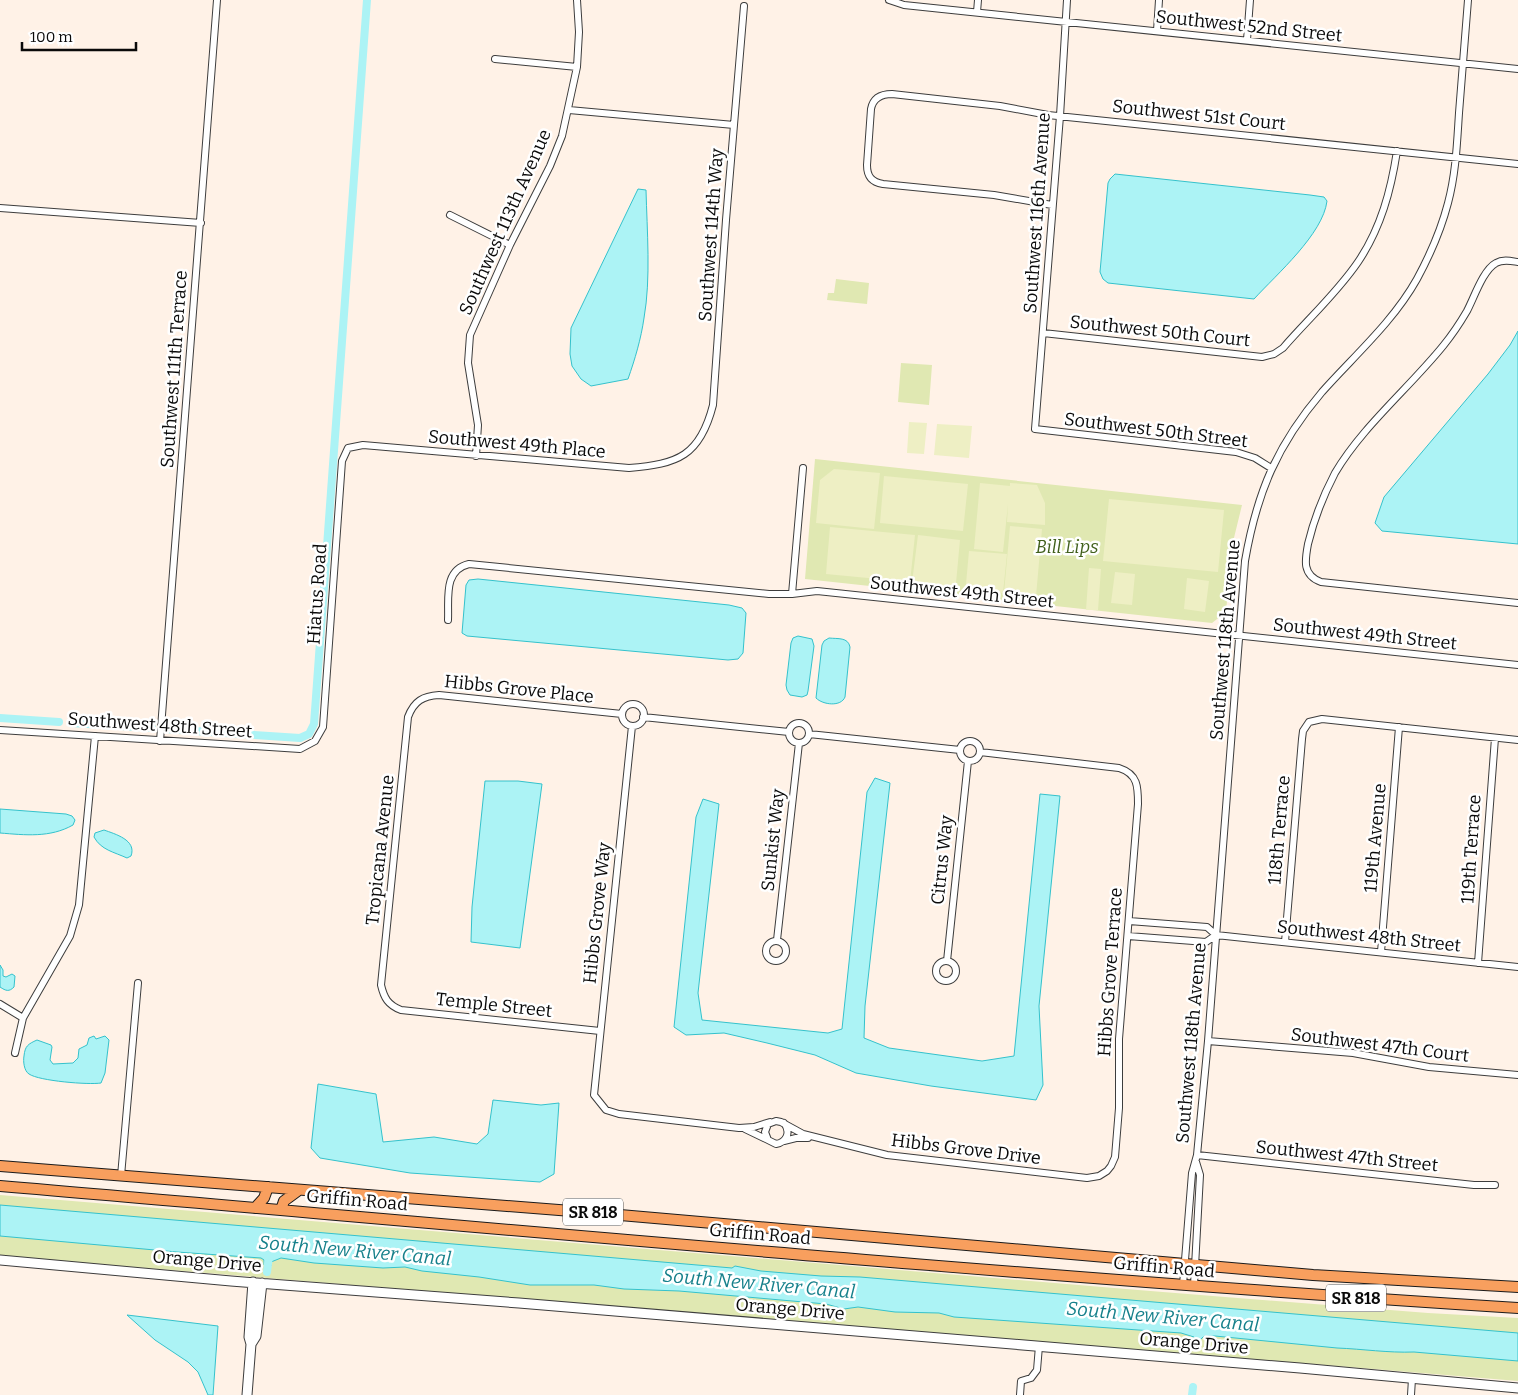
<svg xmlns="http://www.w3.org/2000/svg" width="1518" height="1395" viewBox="0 0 1518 1395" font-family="Bitter,serif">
  <rect width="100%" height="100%" fill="#fff2e7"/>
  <path fill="#e0e8b2" d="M836 279 869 283 867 304 827 300 828 293H834Z
    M901 363 932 365 929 405 898 402Z
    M815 459 1242 505 1232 546 1226 612 1212 623 805 579Z
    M0 1195 1138 1290 1428 1313 1518 1318V1381L0 1256Z"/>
  <path fill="#eeefc4" d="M909 422 927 423 924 454 907 453Z
    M937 424 972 426 969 458 934 455Z
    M834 469 880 473 874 529 816 523 820 480Z
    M884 476 968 484 963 531 880 523Z
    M980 483 1010 486V483L1037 485 1045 503V525L1007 522 1008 504 1003 552 974 549Z
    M1109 499 1224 510 1218 572 1103 561Z
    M1010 526 1042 529 1036 596 1004 593Z
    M830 527 915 535 910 582 826 574Z
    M918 535 960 540 956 583 951 587 912 583Z
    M969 551 1007 554 1003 593 970 589 966 584Z
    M1089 568 1101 569 1098 610H1086Z
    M1115 572 1135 574 1132 605 1111 603Z
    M1187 578 1209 581 1205 612 1184 609Z"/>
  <path fill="#acf3f5" stroke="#34c2cc" d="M1115 174 1310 195 1324 197 1327 201C1323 234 1277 274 1254 299L1108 283 1103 279 1100 272 1108 183 1110 179Z
    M638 189 646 190C647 230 651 279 644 318 641 339 635 359 628 379L591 386 581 379 572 366 570 354 571 328Z
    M1518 331V544L1382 531 1375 523 1384 497 1488 374 1510 345Z
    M478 579 729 605 742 608 746 613 743 653 738 659 728 660 467 636 462 633 466 585 469 580Z
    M798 636 812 639 814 646 808 691 807 695 802 697 790 695 787 690 786 685 791 643 793 638Z
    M829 638C838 639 848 637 850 647L845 697C841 707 823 705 816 698L822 645 824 641Z
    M875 778 890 783 865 1006 864 1038 889 1048 982 1061 1014 1056 1040 794 1060 796 1039 1006 1043 1085 1036 1100 931 1086 856 1073 815 1055 767 1043 724 1033 686 1035 674 1027 696 817 703 799 719 804 698 993 702 1020 828 1033 842 1029 867 792Z
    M485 781H518L542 784 520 948 471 942 472 907Z
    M0 809 66 814 72 816 75 820 73 825C50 838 25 835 0 833Z
    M104 830C115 834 137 840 131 856L127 858C114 852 101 850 94 837L95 833Z
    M0 965 3 970V976L6 977 12 974 15 976 14 987C9 992 6 991 0 987Z
    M94 1036 96 1039 105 1036 109 1040 105 1073 101 1083C89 1085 39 1081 29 1074 24 1071 23 1061 24 1056 25 1046 28 1044 37 1040L51 1045 52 1047 50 1060 53 1064 73 1063 78 1058 79 1049 87 1045 89 1038Z
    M318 1084 376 1094 383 1142 434 1137 477 1144 488 1134 493 1100 541 1105 559 1103 554 1174 540 1182 410 1173 320 1158 311 1148Z
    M0 1205 732 1268 735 1266 761 1271 821 1276 860 1277 1518 1333V1361L1414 1352C1388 1353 1363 1349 1337 1348L1215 1336H1204L1200 1340 1194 1339V1337L1181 1333 954 1317 939 1313 895 1312 858 1307 844 1309 826 1304 679 1291 624 1289 594 1285H530L479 1277 422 1271 405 1267 383 1268 314 1263 281 1258 271 1262V1266L264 1265V1260L261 1258 177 1252 0 1236Z
    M127 1315 218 1326 213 1395H208L198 1372 188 1362 155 1340Z"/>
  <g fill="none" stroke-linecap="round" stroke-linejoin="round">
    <path stroke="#acf3f5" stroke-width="8" d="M0 718 59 722
      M71 723 152 728
      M164 729 300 738 309 734 314 724 367 0
      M267 1272 269 1256
      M1192 1395 1193 1387"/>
    <g stroke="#3d3d3d" stroke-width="8">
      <path id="minor" d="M889 0 904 5 1518 69
        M1067 0 1060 116 1035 429 1236 452 1255 458 1271 468
        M977 12 978 0
        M1157 31 1159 0
        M1247 40 1250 0
        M495 59 577 67
        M569 110 734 125
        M1052 205 994 195 883 184C872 182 867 177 867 165L871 109C873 98 881 94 892 94L1000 106 1048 115 1518 164
        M0 208 201 223
        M450 215 510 245
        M1518 262C1511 261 1503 259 1496 263 1483 270 1474 298 1467 311 1460 323 1452 335 1443 346 1409 388 1362 427 1335 473 1323 496 1314 519 1308 544 1305 560 1302 575 1321 582L1518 603
        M1043 333 1262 357 1274 354 1283 348C1308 319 1337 293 1358 262 1381 228 1391 190 1397 151
        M476 456 478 425 468 363 470 335 510 245 550 166 562 136 577 67 579 32 577 0
        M792 594 803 468
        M448 620C449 599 443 570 469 564L769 594H792L817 591 1518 665
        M622 715a11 11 0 1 1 22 0a11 11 0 1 1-22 0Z
        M643 717 789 732
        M789 733a10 10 0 1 1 20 0a10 10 0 1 1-20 0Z
        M632 726 594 1095 606 1110 619 1114 739 1128 754 1127 770 1122
        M0 730 300 749 315 741 323 727 342 461 348 448 363 445 629 468C678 464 700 456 713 405L726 220 744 6
        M809 734 960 750
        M160 741 217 0
        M960 751a10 10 0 1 1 20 0a10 10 0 1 1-20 0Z
        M1129 921 1207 927 1216 935 1518 967
        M1128 936 1206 942 1216 935
        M777 940 799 743
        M766 951a10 10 0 1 1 20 0a10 10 0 1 1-20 0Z
        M1285 942 1302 739 1303 731 1309 722 1322 719 1518 740
        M1381 952 1399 727
        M947 961 968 761
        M936 971a10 10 0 1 1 20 0a10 10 0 1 1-20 0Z
        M1478 963 1495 738
        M0 1004 23 1018
        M600 1031 401 1010C388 1005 384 998 381 985L408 717C414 701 423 696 439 695L622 714
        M1208 1041 1353 1053 1429 1067 1518 1075
        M15 1053 23 1018 70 936 79 905 95 736
        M784 1123C791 1132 787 1142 776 1144L768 1140 765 1132 768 1124 776 1121 781 1122 803 1134 887 1155 1087 1178 1099 1176 1107 1171 1111 1166 1115 1157 1119 1108V1039L1138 804C1138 787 1138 774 1119 768L980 752
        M745 1129 768 1140
        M784 1141 796 1138H808
        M1197 1155 1474 1185H1495
        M121 1176 138 983
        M1183 1285 1192 1173 1197 1155 1208 1041 1245 561C1257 492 1277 445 1322 392 1354 356 1393 322 1417 279 1430 255 1441 230 1448 203 1456 173 1457 143 1459 113 1462 75 1465 38 1468 0
        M1194 1285 1200 1175 1196 1162
        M1020 1395 1021 1381 1031 1378 1037 1370 1039 1346
        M1411 1395 1412 1379"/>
    </g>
    <g stroke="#3d3d3d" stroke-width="11">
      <path id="tertiary" d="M0 1260 231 1281 519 1303 1300 1368 1518 1388
        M251 1344 256 1336 262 1283
        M247 1395 251 1344 249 1337 253 1282"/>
    </g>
    <g stroke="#1b1b1b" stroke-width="12">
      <path id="primary" d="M0 1166 597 1213 1313 1275 1518 1287
        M0 1186C506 1229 1011 1276 1518 1308
        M255 1208 264 1198 268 1187
        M281 1210 284 1201 299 1190"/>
    </g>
    <use href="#minor" stroke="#fff" stroke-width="6"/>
    <use href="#tertiary" stroke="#fff" stroke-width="9"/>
    <use href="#primary" stroke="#f89f5e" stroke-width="10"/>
  </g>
  <g text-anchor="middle" stroke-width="5" stroke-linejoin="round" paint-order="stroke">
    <g fill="#fff" stroke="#545454" stroke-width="1">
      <rect x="563" y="1198.5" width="60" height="27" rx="4"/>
      <rect x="1326" y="1284.5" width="60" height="27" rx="4"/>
    </g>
    <g font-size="16" font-weight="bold" fill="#0a0a0a">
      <text x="593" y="1218">SR 818</text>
      <text x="1356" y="1304">SR 818</text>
    </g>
    <g font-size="18" fill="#0a0a0a" stroke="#fff">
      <text transform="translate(1249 26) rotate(6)" y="6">Southwest 52nd Street</text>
      <text transform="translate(1199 115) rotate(6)" y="6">Southwest 51st Court</text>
      <text transform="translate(1037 213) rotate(-86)" y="6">Southwest 116th Avenue</text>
      <text transform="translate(505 222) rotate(-66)" y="6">Southwest 113th Avenue</text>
      <text transform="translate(711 235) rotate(-86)" y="6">Southwest 114th Way</text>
      <text transform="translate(1160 331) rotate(6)" y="6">Southwest 50th Court</text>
      <text transform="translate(174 369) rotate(-86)" y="6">Southwest 111th Terrace</text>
      <text transform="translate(1156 430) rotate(7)" y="6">Southwest 50th Street</text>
      <text transform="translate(517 444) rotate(5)" y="6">Southwest 49th Place</text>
      <text transform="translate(962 592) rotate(6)" y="6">Southwest 49th Street</text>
      <text transform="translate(317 594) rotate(-86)" y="6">Hiatus Road</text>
      <text transform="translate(1365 634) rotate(6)" y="6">Southwest 49th Street</text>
      <text transform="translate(1225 640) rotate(-85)" y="6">Southwest 118th Avenue</text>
      <text transform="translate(519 689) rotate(6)" y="6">Hibbs Grove Place</text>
      <text transform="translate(160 725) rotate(4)" y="6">Southwest 48th Street</text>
      <text transform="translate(1279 830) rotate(-85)" y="6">118th Terrace</text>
      <text transform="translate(1375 838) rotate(-85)" y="6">119th Avenue</text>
      <text transform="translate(773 840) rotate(-84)" y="6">Sunkist Way</text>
      <text transform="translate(1471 849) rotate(-86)" y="6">119th Terrace</text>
      <text transform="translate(380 850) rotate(-84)" y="6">Tropicana Avenue</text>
      <text transform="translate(942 860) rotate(-84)" y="6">Citrus Way</text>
      <text transform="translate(597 913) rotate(-84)" y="6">Hibbs Grove Way</text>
      <text transform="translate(1369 936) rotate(6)" y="6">Southwest 48th Street</text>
      <text transform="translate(1110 972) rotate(-86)" y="6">Hibbs Grove Terrace</text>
      <text transform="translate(494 1005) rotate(6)" y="6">Temple Street</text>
      <text transform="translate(1191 1043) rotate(-85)" y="6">Southwest 118th Avenue</text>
      <text transform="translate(1380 1045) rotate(7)" y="6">Southwest 47th Court</text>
      <text transform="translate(966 1149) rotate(7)" y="6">Hibbs Grove Drive</text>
      <text transform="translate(1347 1156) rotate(6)" y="6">Southwest 47th Street</text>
      <text transform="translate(357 1200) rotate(5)" y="6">Griffin Road</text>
      <text transform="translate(760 1234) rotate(5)" y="6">Griffin Road</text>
      <text transform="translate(207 1261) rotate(5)" y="6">Orange Drive</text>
      <text transform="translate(1164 1267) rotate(5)" y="6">Griffin Road</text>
      <text transform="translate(790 1309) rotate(5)" y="6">Orange Drive</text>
      <text transform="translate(1194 1343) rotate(5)" y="6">Orange Drive</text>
    </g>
    <g font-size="18" font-style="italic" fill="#41601c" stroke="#fff">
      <text x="1067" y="553">Bill Lips</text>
    </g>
    <g font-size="19" font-style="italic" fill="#16808b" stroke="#fff">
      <text transform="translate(355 1250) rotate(5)" y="7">South New River Canal</text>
      <text transform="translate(759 1283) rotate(5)" y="7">South New River Canal</text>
      <text transform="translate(1163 1316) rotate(5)" y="7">South New River Canal</text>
    </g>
  </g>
  <path d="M22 42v8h114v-8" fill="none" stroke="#0a0a0a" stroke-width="2.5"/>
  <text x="30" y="42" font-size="15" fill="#0a0a0a" stroke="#ffffff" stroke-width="4" paint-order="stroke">100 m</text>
</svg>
